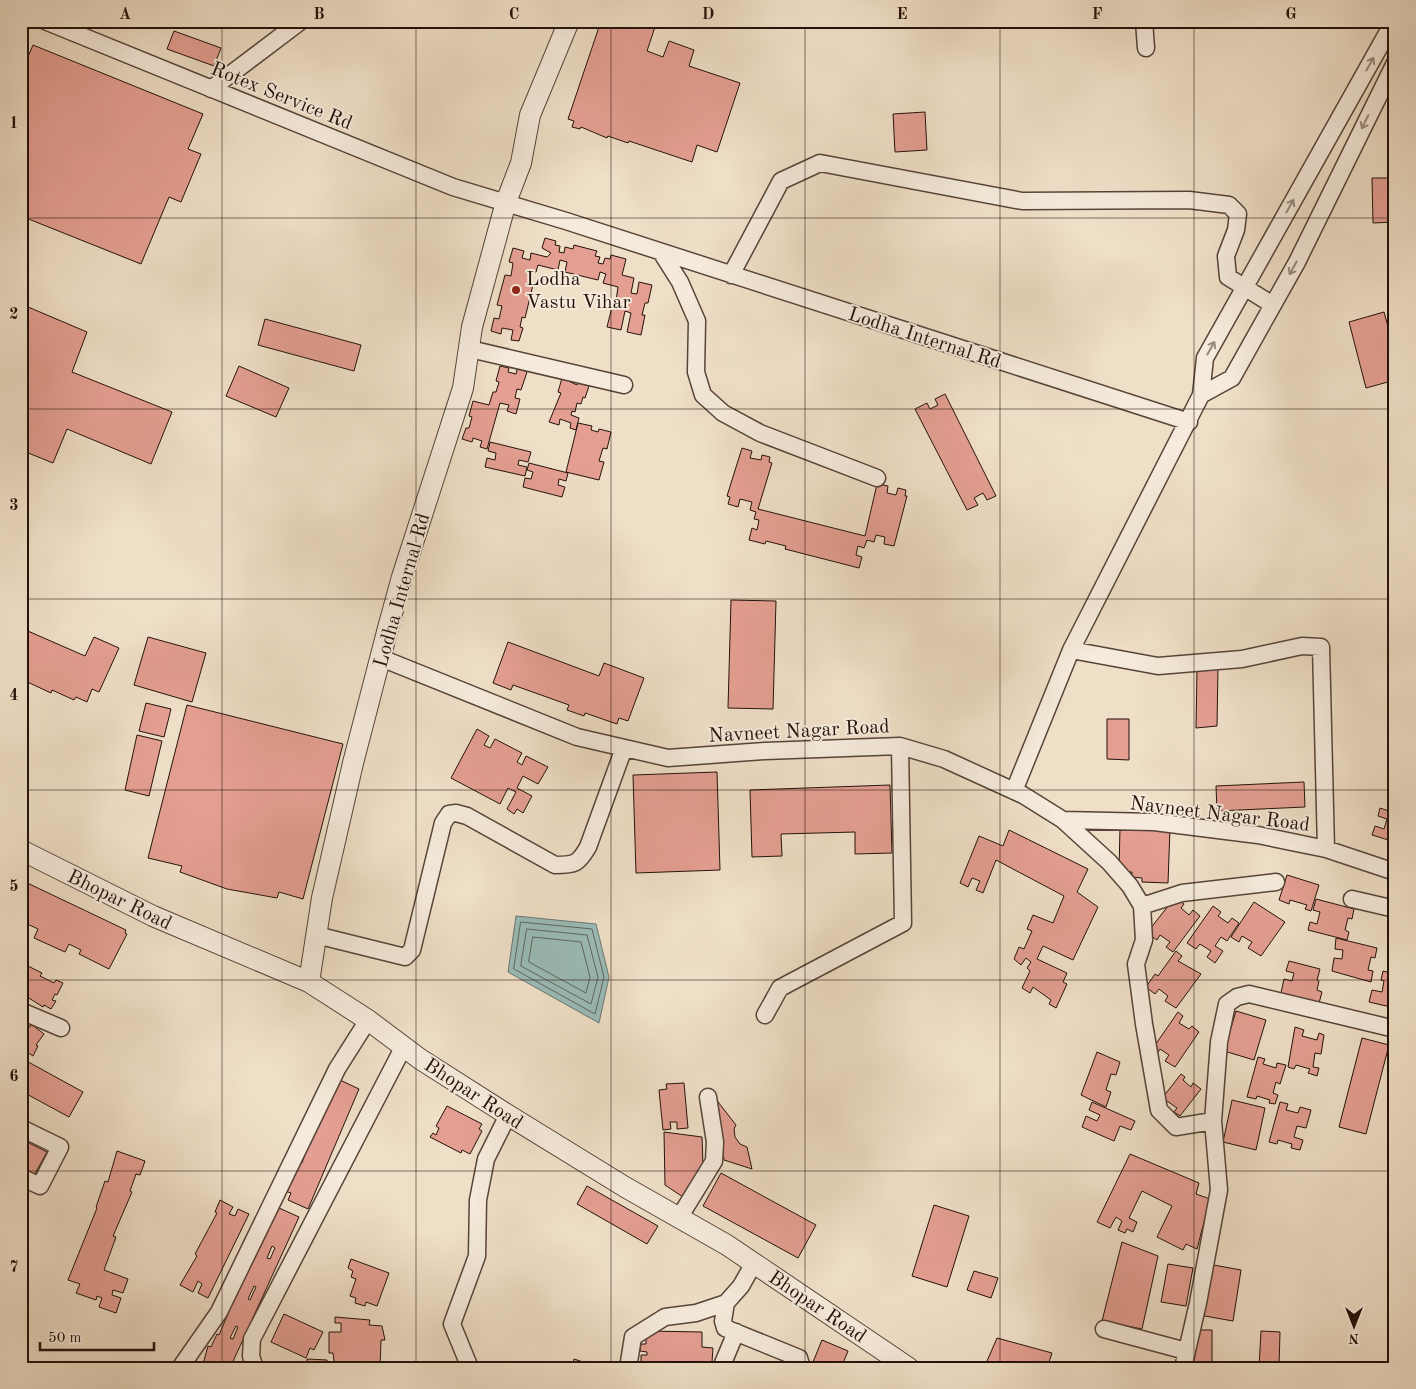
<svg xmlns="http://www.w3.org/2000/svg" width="1416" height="1389" viewBox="0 0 1416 1389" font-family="'Old Standard TT',serif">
  <rect width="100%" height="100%" fill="#efdfc7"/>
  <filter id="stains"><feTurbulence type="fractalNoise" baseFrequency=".004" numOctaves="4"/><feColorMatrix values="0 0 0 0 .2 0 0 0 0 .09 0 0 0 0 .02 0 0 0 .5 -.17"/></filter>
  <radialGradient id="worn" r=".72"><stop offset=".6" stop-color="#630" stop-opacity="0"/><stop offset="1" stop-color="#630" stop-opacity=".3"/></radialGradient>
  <path fill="#9abcb8" stroke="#6a7872" d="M516 916 596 924 609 977 599 1023 508 972Z"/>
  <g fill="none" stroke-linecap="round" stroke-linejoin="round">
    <path stroke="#5e6661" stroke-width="1" d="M521 922 592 929 604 977 595 1014 514 969Z
      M527 929 587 935 598 977 591 1004 521 966Z
      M533 937 581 942 590 977 586 993 529 962Z"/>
  </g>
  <path fill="#e49f92" stroke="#23110a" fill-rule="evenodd" d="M601 21H657L647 51 663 57 669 41 694 50 689 66 740 83 717 152 697 145 692 162 629 141 628 143 608 136 607 138 581 127 580 129 572 127 574 121 568 119Z
    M174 31 221 48 214 66 167 49Z
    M33 45 203 114 188 149 201 154 181 202 169 197 141 264 21 216V73Z
    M925 112 927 150 895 152 893 114Z
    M1372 178H1395V222L1373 223Z
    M545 238 556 241 555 245 560 246 559 252 564 253 565 247 573 249 574 245 597 251 595 256 600 257 598 263 603 264 605 258 610 259 611 255 626 259 622 275 634 278 631 293 637 294 639 282 652 285 648 303H645L642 315H645L641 335 627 332 631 313 625 311 621 330 607 327 612 307 615 308 618 287 603 283 606 274 600 272 598 280 565 272 567 262 560 260 558 270 538 265 536 272 531 271 528 284 533 285 525 318 522 317 520 327 523 328 519 341 511 340 513 330 502 328 501 334 491 331 494 318 499 319 502 306 497 305 505 275 511 276 513 263 509 262 513 248 524 251 522 258 530 260 531 253 547 257 551 253 542 248Z
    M21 304 87 332 72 372 172 412 151 464 67 429 53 463 21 450Z
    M1384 312 1395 352V380L1366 388 1349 322Z
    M265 319 361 345 354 371 258 345Z
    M239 366 289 388 276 417 226 396Z
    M500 366 509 368 508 372 516 374 518 366 528 369 521 390 517 389 515 398 520 399 516 414 507 411 509 405 500 403 487 449 480 447 482 441 473 438 472 442 462 439 466 428H469L472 417 469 416 473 401 489 405 493 392H496L499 382 496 381Z
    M562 378 577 385 578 383 589 386 585 398 583 397 581 404 577 403 575 412 572 411 571 415 579 418 576 430 570 428 571 423 560 419 559 425 549 422 561 393 558 392Z
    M945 394 996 496 987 500 983 493 974 498 978 505 967 510 915 409 927 403 930 409 938 405 935 399Z
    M578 423 592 426 591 430 598 432 599 429 611 432 607 449 603 448 599 461 604 462 599 480 566 472Z
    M490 442 531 452 528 462 519 460 518 465 527 467 525 476 485 467 487 458 495 460 496 453 488 451Z
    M742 448 752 451 750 458 761 460 762 455 770 457 769 462 772 463 758 509 865 536 877 484 888 486 887 493 896 495 898 488 906 490 905 496H907L894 546 884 544 885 537 876 535 874 542 867 540 864 548 858 546 856 555 862 557 859 568 785 549 786 546 766 541 765 544 749 540 752 528 757 530 759 520 754 519 756 512 750 510 752 502 740 499 738 507 728 504 730 497 727 496Z
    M529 463 568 473 566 481 559 479 558 485 565 487 562 497 523 487 525 478 531 479 533 472 527 470Z
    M731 600 776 601 773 709 728 708Z
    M21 628 85 656 94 637 119 648 99 692 92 689 87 702 76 697 74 700 52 690 51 693 21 679Z
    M148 637 206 653 192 702 134 685Z
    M508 642 599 676 604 663 644 678 628 721 619 718 617 724 585 713 584 716 567 710 569 705 513 685 511 690 493 683Z
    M1218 667 1217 726 1196 728 1197 668Z
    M146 703 171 709 164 737 139 731Z
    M187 705 343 744 303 899 279 892 277 898 227 889 180 872 182 866 148 858Z
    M1107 719H1129V760L1107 759Z
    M477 729 489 736 484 745 490 748 495 739 522 753 517 762 522 765 526 756 548 767 538 784 523 776 517 788 532 796 523 813 517 809 514 814 507 809 516 792 508 788 500 804 451 778Z
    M137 735 162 741 149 796 125 790Z
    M717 772 720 870 636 873 633 775Z
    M1304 782 1305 807 1217 811 1216 786Z
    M890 785 892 853 855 854V832L781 834 782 856 752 857 750 790Z
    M1380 808 1395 813V842L1372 835 1375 826 1384 829 1387 819 1378 816Z
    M1120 827 1170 828 1168 883 1142 882V878L1132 877V872H1119Z
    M1009 830 1088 869 1077 892 1098 907 1073 960 1043 946 1037 959 1067 973 1063 982 1067 984 1056 1008 1049 1004 1051 1000 1033 987 1030 993 1022 988 1030 971 1027 968 1031 962 1026 958 1021 965 1014 959 1019 947 1024 949 1032 931 1027 929 1033 915 1053 923 1064 896 996 860 983 893 976 890 980 881 972 878 968 887 960 883 979 836 1003 846Z
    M1287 875 1319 885 1311 911 1305 909 1307 905 1290 900 1289 904 1279 900Z
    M21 880 126 930 125 933 127 934 109 969 79 954 81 950 69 944 65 952 34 938 38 929 23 922 21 925Z
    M1175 897 1184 904 1181 908 1189 915 1193 910 1200 916 1173 952 1166 947 1170 942 1160 935 1157 940 1147 933Z
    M1316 899 1354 909 1352 919 1348 918 1345 930 1349 932 1347 940 1308 930 1310 922 1317 924 1320 912 1313 910Z
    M1254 902 1285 922 1261 956 1248 948 1252 942 1242 936 1239 942 1231 937Z
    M1213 906 1221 912 1218 916 1228 923 1232 918 1239 923 1227 941 1221 937 1215 946 1223 951 1215 963 1207 957 1211 951 1200 944 1196 949 1187 943Z
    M1336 938 1377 948 1375 958 1371 957 1368 970 1373 971 1371 982 1332 971 1334 958 1342 959 1343 950 1335 949Z
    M1176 951 1182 956 1178 961 1201 974 1176 1008 1165 1001 1168 996 1159 989 1155 994 1146 987 1155 974 1158 976Z
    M1289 961 1320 969 1317 980 1319 981 1317 990 1322 992 1319 1003 1281 993 1284 979 1292 981 1294 973 1286 971Z
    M24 964 42 973 40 976 54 983 56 980 63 983 57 995 55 994 52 1000 56 1001 51 1009 44 1005 43 1007 21 993V967Z
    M1383 971 1395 974V1008L1369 1002 1372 990 1382 992 1384 981 1381 980Z
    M1236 1011 1266 1020 1254 1060 1224 1051Z
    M1178 1012 1183 1016 1179 1023 1189 1029 1192 1026 1199 1032 1175 1067 1165 1061 1169 1055 1160 1049 1156 1055 1151 1051Z
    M21 1017 28 1021 26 1025 30 1027 31 1024 44 1034 36 1045 38 1046 33 1056 21 1048Z
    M1295 1027 1304 1030 1302 1036 1317 1040 1319 1033 1324 1035 1321 1054 1315 1053 1313 1067 1319 1068 1317 1076 1308 1073 1310 1069 1296 1065 1294 1069 1288 1067Z
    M1362 1038 1389 1045 1366 1134 1339 1127Z
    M1097 1052 1120 1062 1116 1075 1111 1074 1106 1090 1111 1092 1106 1107 1081 1095Z
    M1258 1057 1265 1059 1263 1064 1276 1068 1277 1063 1286 1065 1280 1084 1276 1082 1273 1093 1278 1095 1275 1104 1269 1103 1270 1100 1257 1096 1256 1099 1247 1097Z
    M21 1058 83 1092 69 1117 21 1091Z
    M1181 1074 1185 1077 1183 1080 1191 1087 1193 1083 1201 1089 1180 1116 1174 1112 1177 1108 1167 1101 1164 1104 1160 1101Z
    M340 1080 359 1089 308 1209 288 1200 291 1193 285 1191 298 1161 302 1163 305 1154 303 1153Z
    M684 1083 688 1128 677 1129V1122H670L671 1129 663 1130 659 1090 667 1089 666 1084Z
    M715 1098 736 1125 734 1129 735 1137 740 1144 747 1147 752 1169 724 1160Z
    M1232 1100 1265 1108 1256 1150 1223 1142Z
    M1092 1102 1135 1121 1131 1130 1120 1126 1114 1141 1082 1127 1086 1116 1097 1121 1100 1115 1089 1110Z
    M1280 1102 1288 1104 1286 1110 1298 1113 1300 1107 1311 1110 1306 1128 1297 1126 1294 1137 1303 1140 1300 1150 1291 1148 1292 1144 1278 1140 1277 1144 1269 1142Z
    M447 1106 482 1124 479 1129 482 1131 470 1154 462 1150 461 1153 430 1137 433 1133 436 1135 439 1128 436 1126Z
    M664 1132 702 1137 703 1166 683 1197 665 1185Z
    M21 1139 47 1152 31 1181 21 1176Z
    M117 1151 145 1161 140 1175 136 1174 130 1191 132 1192 113 1236 116 1237 104 1270 128 1279 123 1293 113 1290 112 1295 121 1298 116 1313 99 1307 102 1298 97 1296 96 1300 76 1293 80 1284 68 1280 97 1208 96 1207 105 1181 108 1182Z
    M1130 1154 1199 1183 1196 1194 1210 1199 1197 1249 1186 1244 1183 1250 1157 1237 1172 1206 1142 1191 1129 1218 1137 1222 1133 1232 1127 1229 1125 1233 1118 1230 1122 1221 1116 1217 1110 1228 1097 1222Z
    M721 1173 816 1225 798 1258 703 1206Z
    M587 1186 658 1226 647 1244 577 1204Z
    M220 1200 233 1207 229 1214 235 1216 238 1209 249 1214 208 1298 198 1293 202 1284 198 1281 193 1292 180 1285 197 1256 195 1254 217 1213 215 1212Z
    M934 1205 969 1216 947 1287 912 1276Z
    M279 1208 299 1217 230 1368H202L208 1346 211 1347 217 1334 219 1335 254 1253 256 1254 273 1212 277 1213ZM272 1246 275 1248 270 1259 267 1258ZM254 1286 256 1287 250 1300 248 1299ZM236 1326 238 1327 233 1339 230 1338Z
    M1122 1242 1158 1256 1142 1329 1102 1321Z
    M351 1259 389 1273 377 1306 366 1302 365 1306 355 1303 356 1298 350 1296 356 1279 351 1277 353 1271 348 1268Z
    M1168 1264 1193 1268 1186 1306 1161 1302Z
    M1208 1264 1241 1270 1233 1321 1199 1315Z
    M974 1271 998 1278 991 1298 967 1290Z
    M284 1314 323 1332 314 1350 310 1348 306 1358 271 1342Z
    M335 1317 370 1320 369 1325 382 1326 385 1340H381L380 1368H335L333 1353H329V1332H341V1323H335Z
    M1195 1330H1212V1368H1190Z
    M646 1331 702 1332V1347L713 1348 712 1362H706V1368H641V1355H647V1352L640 1351 641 1344H646Z
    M1261 1331 1280 1332 1279 1368H1259Z
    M997 1338 1052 1353 1047 1368H1007L998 1364 997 1368H984Z
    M822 1340 848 1351 841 1368H828L813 1362Z
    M307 1359 327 1360V1368H306Z
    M574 1359 595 1366 594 1368H571Z
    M549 1365 557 1368 558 1365 566 1368H548Z"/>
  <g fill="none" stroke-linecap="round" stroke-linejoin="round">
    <g stroke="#564439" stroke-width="19">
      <path id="minor" d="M45 21 453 187 566 221 1189 422
        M1144 21 1146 48
        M211 89 301 21
        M661 252 680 282 697 321 696 372 703 395 723 413 760 433 877 478
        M731 275 781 181 820 163 1022 201 1189 200 1229 205 1238 214 1236 230 1226 256 1228 277 1273 305
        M470 349 624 385
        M1201 395 1232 378 1297 262 1395 63
        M1071 650 1158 666 1242 659 1302 646 1321 647 1326 849
        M381 658 577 737 668 758 765 751 900 746 944 759 1023 795 1063 820 1154 822 1258 835 1326 849 1395 872
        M1014 791 1071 650 1201 395 1205 358 1394 21
        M1063 820 1109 862 1130 886 1142 906 1144 940 1136 964 1144 1024 1159 1110 1176 1127 1213 1121 1219 1042 1227 1004 1237 997 1249 994 1395 1029
        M1352 899 1395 909
        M1142 906 1182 893 1276 882
        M316 935 405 957 412 950 443 823 449 814 456 813 467 816 555 865C575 865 578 864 588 847L624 748
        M21 1011 61 1028
        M765 1015 780 988 903 923 900 746
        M21 1128 60 1147 40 1186 21 1177
        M679 1218 714 1161 715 1142 708 1097
        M726 1303 723 1321 725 1328 799 1358 802 1368
        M1104 1329 1186 1351
        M180 1368 219 1312 337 1069 368 1020
        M255 1368 251 1356 252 1339 404 1046
        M470 1368 452 1324 477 1256 478 1200 486 1159 508 1115
        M628 1368 633 1337 665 1317 696 1313 726 1303 741 1286 754 1263
        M721 1368 736 1332
        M1183 1368 1198 1303 1219 1190 1213 1121"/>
    </g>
    <g stroke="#564439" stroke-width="22">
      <path id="tertiary" d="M21 850 153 916 309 982 368 1020 420 1059 508 1115 625 1187 727 1245 909 1368
        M309 982 322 898 353 763 388 628 402 577 463 388 472 327 506 202 521 163 530 115 569 21"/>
    </g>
    <use href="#minor" stroke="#f5eadb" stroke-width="16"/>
    <use href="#tertiary" stroke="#f5eadb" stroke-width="20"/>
  </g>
  <defs><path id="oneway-shaft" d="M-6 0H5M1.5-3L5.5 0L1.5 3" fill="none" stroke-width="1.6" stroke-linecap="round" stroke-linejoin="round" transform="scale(1.25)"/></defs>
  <g stroke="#96887d">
    <use href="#oneway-shaft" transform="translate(1370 64) rotate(-61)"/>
    <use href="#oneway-shaft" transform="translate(1365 122) rotate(116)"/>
    <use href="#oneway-shaft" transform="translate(1290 206) rotate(-61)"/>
    <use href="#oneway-shaft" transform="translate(1293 268) rotate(119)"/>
    <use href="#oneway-shaft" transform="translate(1211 348) rotate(-61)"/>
  </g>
  <path fill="none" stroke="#23110a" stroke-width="1" stroke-opacity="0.55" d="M222 21V1368M416 21V1368M611 21V1368M805 21V1368M1000 21V1368M1194 21V1368M21 218H1395M21 409H1395M21 599H1395M21 790H1395M21 980H1395M21 1171H1395"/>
  <circle fill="#8f2418" stroke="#f5eadb" stroke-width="2" cx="516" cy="290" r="5"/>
  <g text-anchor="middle" stroke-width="4" stroke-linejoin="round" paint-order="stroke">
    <g font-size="20" fill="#23110a" stroke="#f5eadb">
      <text transform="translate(282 95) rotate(22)" y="7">Rotex Service Rd</text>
      <text transform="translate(925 337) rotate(18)" y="7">Lodha Internal Rd</text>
      <text transform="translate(401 590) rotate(-74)" y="7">Lodha Internal Rd</text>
      <text transform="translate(799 730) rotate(-3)" y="7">Navneet Nagar Road</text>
      <text transform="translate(1220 813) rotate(7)" y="7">Navneet Nagar Road</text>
      <text transform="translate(120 899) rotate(26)" y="7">Bhopar Road</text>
      <text transform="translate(474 1093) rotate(33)" y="7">Bhopar Road</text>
      <text transform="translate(818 1306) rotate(34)" y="7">Bhopar Road</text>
    </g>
    <g font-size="20" fill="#23110a" stroke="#f5eadb" text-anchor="start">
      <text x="526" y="285">Lodha<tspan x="526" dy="23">Vastu Vihar</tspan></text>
    </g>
  </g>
  <rect width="1416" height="1389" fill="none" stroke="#efdfc7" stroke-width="55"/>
  <g transform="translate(1354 1326) rotate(180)" stroke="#f5eadb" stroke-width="4" paint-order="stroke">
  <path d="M0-4L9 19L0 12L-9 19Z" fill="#23110a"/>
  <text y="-8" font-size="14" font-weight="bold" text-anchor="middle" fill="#23110a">N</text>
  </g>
  <path d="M40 1342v8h114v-8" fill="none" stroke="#23110a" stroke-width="2.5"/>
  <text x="48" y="1342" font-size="15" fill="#23110a" stroke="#f5eadb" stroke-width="4" paint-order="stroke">50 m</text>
  <rect x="28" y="28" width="1360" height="1334" fill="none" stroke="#23110a" stroke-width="2"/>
  <g font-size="16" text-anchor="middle" font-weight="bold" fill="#23110a">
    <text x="125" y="19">A</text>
    <text x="319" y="19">B</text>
    <text x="514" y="19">C</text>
    <text x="708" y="19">D</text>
    <text x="902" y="19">E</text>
    <text x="1097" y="19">F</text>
    <text x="1291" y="19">G</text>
    <text x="14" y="128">1</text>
    <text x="14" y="319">2</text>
    <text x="14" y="510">3</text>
    <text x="14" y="700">4</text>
    <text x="14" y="891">5</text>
    <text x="14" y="1081">6</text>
    <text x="14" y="1272">7</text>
  </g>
  <rect width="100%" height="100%" filter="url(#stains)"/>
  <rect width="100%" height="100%" fill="url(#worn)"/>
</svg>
